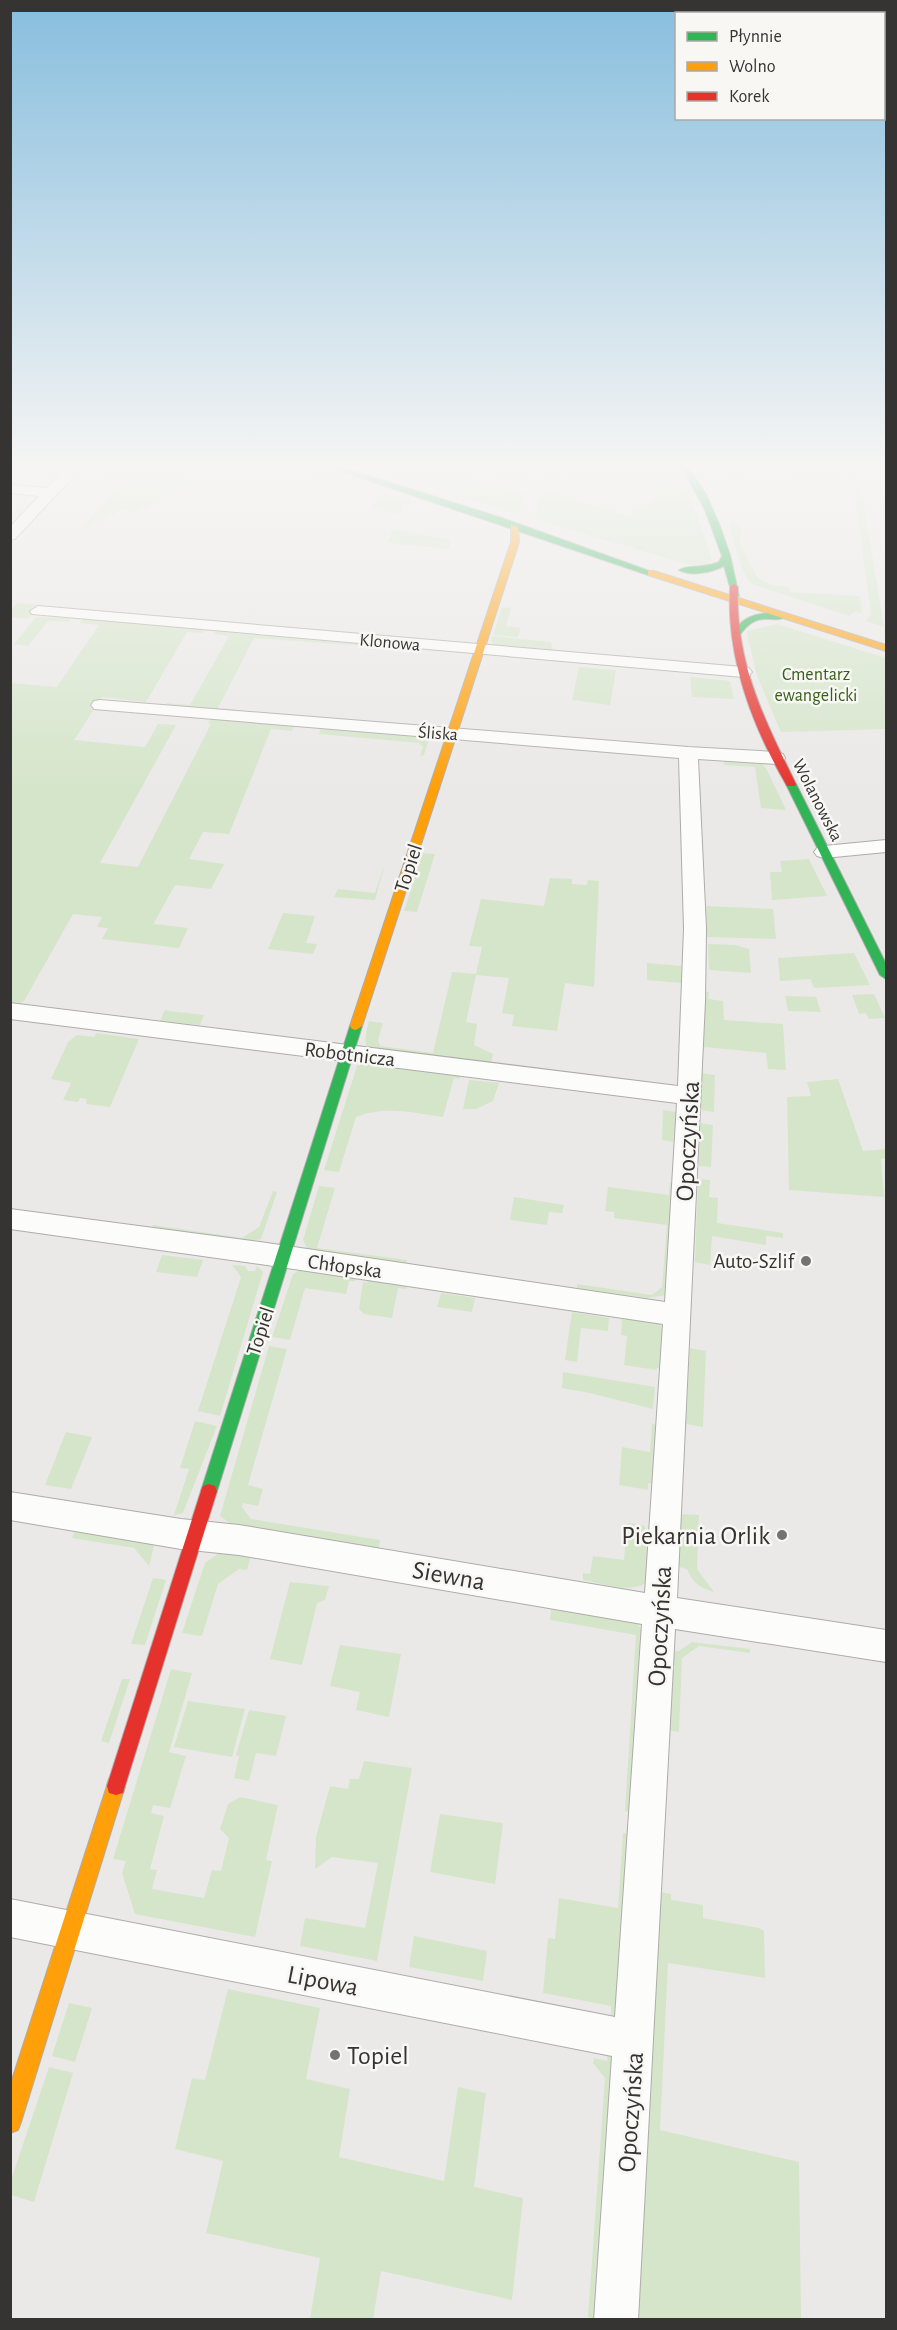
<svg xmlns="http://www.w3.org/2000/svg" width="897" height="2330" viewBox="0 0 897 2330" font-family="'Alegreya Sans',sans-serif">
  <rect width="100%" height="100%" fill="#eae9e7"/>
  <path fill="#d5e5ca" d="M114 464H178L167 477 196 482 134 513 124 509 84 529H80L126 478 105 475Z
    M278 464H293L362 486H348Z
    M368 464H417L463 478 469 475 477 477 475 479 505 489 508 487 524 495 520 511 513 513 391 475Z
    M464 464H534L526 485Z
    M536 464H555L594 473 648 478V470H635V475L598 473 668 464C691 494 702 525 712 561L707 564 690 565 534 519 542 490 628 516 655 501V485L589 482 564 475 554 481 533 473Z
    M733 467 735 473 757 474C747 478 734 486 726 480H729V473H716L715 480 708 479 710 471 705 475 700 470 709 468 731 470Z
    M776 470 837 471 840 479 777 475Z
    M847 479 860 480 884 627 866 621 871 614 853 483 848 482Z
    M382 494H385L413 503 410 505 403 503 398 515 372 507Z
    M732 522 741 526 740 543 757 577 771 585 789 587 790 592 860 596 862 614 854 612 849 616 752 584C739 571 735 542 729 525Z
    M393 529 452 540 448 549 387 543Z
    M17 603 408 637 406 640 36 609 28 619 11 617V610Z
    M502 607 511 608 506 626 521 628 518 637 493 635Z
    M35 618 38 617 71 618 69 622 48 621 28 646 14 644Z
    M84 618 205 628 202 633 187 632 146 702 102 697 74 740 145 747 158 724 176 725 100 863 138 867 211 724 208 723 211 719 294 726 292 731 271 729 229 834 203 832 189 859 224 864 211 889 175 885 155 921 154 924 188 928 179 948 102 939 108 928 97 927 102 917 73 914 24 1001 20 1003 11 1002V683L57 687 99 625 80 623Z
    M777 624 886 658V729L781 732 757 676 747 634V631Z
    M217 629 407 649 254 638 218 708 234 709 232 713 164 707 166 703 190 705 229 636 214 634Z
    M492 636 551 642 553 650 495 646 491 641Z
    M579 667 616 670 610 705 572 700Z
    M690 677 730 681 734 699 692 697Z
    M321 728 426 736H430L424 755 420 756 423 747 419 743 319 734Z
    M724 760 762 764 767 770 786 810 761 808 755 767 724 765Z
    M423 853 435 854 417 912 404 911Z
    M809 859 827 896 772 900 770 872H782L780 861Z
    M386 860 375 900 334 897 338 889 375 893Z
    M550 878 572 879V884L587 885 588 880 599 881 594 987 565 983 557 1031 512 1026 514 1015 502 1013 509 978 476 975 466 1022 477 1024 474 1045 493 1054 491 1063 369 1049C362 1042 367 1030 369 1021L383 1023 378 1040 380 1046 433 1053 452 972 476 974 482 947 469 946 481 899 544 906Z
    M706 906 773 909 776 939 707 937Z
    M283 913 315 916 306 943 317 944 313 954 268 949Z
    M708 944 735 945 749 949 751 973 709 970Z
    M854 953 870 985 814 988 810 979 780 981 778 958Z
    M647 963 681 966V983L647 980Z
    M702 991 709 992 708 999 723 1001 724 1020 783 1024 786 1070 768 1069 766 1053 705 1047 703 1051 699 1050Z
    M874 994 885 1018 869 1019 866 1013 859 1014 852 995Z
    M785 996 816 997 821 1012 788 1011Z
    M165 1010 169 1011 204 1015 200 1025 160 1021Z
    M96 1033 139 1039 110 1107 86 1104 87 1099 80 1098 78 1102 63 1100 71 1083 51 1079 68 1042 77 1035 94 1037Z
    M368 1062 461 1073 459 1079 454 1078 443 1117C414 1113 385 1105 356 1117L339 1172 324 1170 357 1066Z
    M701 1073 715 1075 714 1112 700 1110Z
    M838 1079 863 1151 886 1149V1158L881 1159 884 1197 789 1190 787 1097 811 1096 807 1082Z
    M469 1080 499 1083 493 1101 476 1109H463Z
    M663 1110 676 1112 673 1142 662 1140Z
    M699 1123 713 1125 711 1167 699 1166Z
    M698 1179 710 1180 709 1197 718 1198 717 1223 783 1233V1238L766 1236V1245L712 1236 710 1265 695 1262Z
    M670 1182 674 1183 667 1295 647 1298 577 1288V1284L652 1295 662 1287 667 1225 614 1218V1212L605 1211 608 1187 669 1195Z
    M319 1186 335 1188 317 1248 407 1260V1264L307 1249 303 1240Z
    M273 1191 277 1192 261 1239 251 1241 152 1227 153 1225 242 1238 259 1227Z
    M514 1197 564 1205 562 1213 549 1212 547 1225 510 1220Z
    M162 1255 203 1260 197 1277 156 1272Z
    M232 1265 245 1266 248 1271H255L257 1266 263 1272 220 1416 198 1411 241 1277Z
    M302 1269 358 1274 355 1281H349L346 1294 305 1288 290 1340 272 1337 293 1274Z
    M369 1276 408 1281 406 1289 398 1288 392 1318 364 1314 359 1309 363 1282 367 1283Z
    M441 1293 475 1298 472 1312 437 1307Z
    M572 1312 609 1318 608 1331 581 1328 577 1362 565 1360Z
    M626 1315 659 1323 663 1329 665 1369 657 1368 656 1370 624 1365 627 1336 621 1335 622 1319 625 1320Z
    M269 1346 287 1349 248 1485 263 1489 258 1506 243 1503 242 1507 251 1519 380 1540 379 1548 231 1524 220 1516Z
    M690 1348 706 1351 703 1427 686 1424Z
    M563 1372 655 1387 653 1409 590 1393 562 1388Z
    M195 1421 217 1426 183 1513 174 1515 189 1469 180 1468Z
    M652 1423 661 1429 658 1485 648 1483V1490L619 1485 622 1447 650 1452Z
    M66 1432 92 1437 71 1489 45 1485Z
    M678 1514 699 1515 697 1569 714 1592C700 1588 693 1583 687 1569L675 1566Z
    M627 1523 645 1526V1531L653 1533 648 1581C634 1595 601 1583 583 1580V1573L590 1574 593 1556 624 1560Z
    M76 1528 155 1542 149 1566 134 1548 72 1538Z
    M219 1553 251 1555 247 1570 239 1569 218 1584 202 1636 182 1633 205 1563Z
    M153 1578 166 1580 145 1645 131 1644Z
    M290 1582 329 1586 325 1600 317 1603 302 1665 270 1659Z
    M552 1603 632 1619 643 1630 634 1813 625 1811 636 1635 550 1620Z
    M692 1642 750 1649V1653L699 1646 682 1658 679 1732 667 1730 671 1651H679Z
    M340 1645 401 1654 389 1717 356 1710 360 1692 330 1686Z
    M171 1669 192 1673 169 1752 186 1756 170 1808 153 1805 151 1813 164 1816 150 1869 157 1870 152 1889 204 1898 212 1870 221 1871 229 1838 220 1829 228 1804 240 1797 278 1805 266 1860 272 1861 255 1937 135 1914 122 1873 126 1861 113 1859Z
    M122 1679H130L109 1743 101 1741Z
    M188 1701 245 1709 232 1757 174 1747Z
    M249 1710 286 1716 276 1756 256 1753 249 1781 234 1778 239 1756 236 1755Z
    M364 1761 412 1768 377 1961 300 1946 305 1918 365 1928 378 1863 332 1857 315 1869 316 1837 330 1786 348 1789 350 1779H359Z
    M440 1814 503 1823 495 1884 430 1872Z
    M623 1833 632 1834 618 2017 611 2019V2006L543 1993 548 1938 555 1939 559 1898 618 1908Z
    M660 1892 671 1894V1900L703 1905V1918L759 1928 764 1931 765 1978 668 1963 660 2130 799 2162 801 2319 631 2320Z
    M414 1936 487 1951 483 1981 409 1967Z
    M228 1989 320 2008 306 2079 350 2089 339 2157 444 2181 458 2087 486 2093 474 2187 523 2198 512 2300 381 2271 373 2319H310L320 2258 206 2233 223 2161 175 2149 192 2078 205 2080Z
    M69 2003 92 2008 75 2062 52 2056Z
    M608 2052 613 2056 597 2319 588 2317 605 2078 593 2063 594 2058 607 2061Z
    M49 2067 73 2073 34 2202 11 2195V2180Z"/>
  <g fill="none" stroke-linecap="round" stroke-linejoin="round">
    <g stroke="#aeacab" stroke-width="2">
      <path id="street" d="M71 464H85L15 539 10 540V527L39 496 10 493V485L47 488Z
        M38 606 743 667 749 668 752 672 749 676 743 677 32 614 30 611Z
        M100 700 688 747 776 752 783 754 785 758 783 762 776 764 698 759 706 928 705 1001 677 1598 886 1630V1662L675 1629 638 2320H594L612 2056 10 1937V1899L615 2017 642 1624 239 1555 181 1549 10 1520V1492L181 1519 239 1525 645 1593 663 1324 260 1264 10 1229V1209L260 1242 665 1302 677 1103 10 1019V1003L678 1086 684 928 679 758 94 709 91 705 94 701Z
        M886 840V852L824 858 817 856 814 852 817 848 824 846Z"/>
    </g>
    <g stroke="#aeacab" stroke-width="2">
      <path id="fast" d="M320 464H331L502 518 655 573 648 575Z
        M680 464H686L706 494 720 526 730 555 739 596 732 594 724 566C712 572 692 577 679 570 689 564 704 569 719 562L722 556 705 510Z
        M770 613H784L788 616C772 626 759 607 739 636L732 634C741 619 752 614 770 613Z
        M791 781 796 784 886 964V979L880 975 786 784Z
        M356 1022 362 1026 217 1491 215 1496 209 1498 203 1496 201 1491 350 1026Z"/>
    </g>
    <g stroke="#aeacab" stroke-width="2">
      <path id="slow" d="M511 525 518 527 519 542 362 1026 356 1030 352 1029 350 1026 511 542Z
        M648 571H654L886 645V651L648 575Z
        M116 1777 123 1779 125 1786 21 2122 18 2130 10 2133V2086L107 1786 109 1779Z"/>
    </g>
    <g stroke="#aeacab" stroke-width="2">
      <path id="jam" d="M734 584 738 587C735 662 764 719 796 784L795 786H787C752 726 726 657 730 587Z
        M209 1484 215 1486 217 1491 125 1786 123 1793 116 1795 109 1793 107 1786 201 1491 203 1486Z"/>
    </g>
    <use href="#street" fill="#fcfcfb" fill-rule="evenodd"/>
    <use href="#fast" fill="#30b455" fill-rule="evenodd"/>
    <use href="#slow" fill="#ff9f0a" fill-rule="evenodd"/>
    <use href="#jam" fill="#e5322d" fill-rule="evenodd"/>
  </g>
  <linearGradient id="sky" x2="0" y2="1"><stop stop-color="#87bede"/><stop offset="0.59" stop-color="#f6f5f4"/><stop offset="1" stop-color="#f6f5f4" stop-opacity="0"/></linearGradient>
  <rect width="897" height="790" fill="url(#sky)"/>
  <g fill="#747372" stroke="#f8f7f4" stroke-width="2">
    <circle cx="806" cy="1261" r="6"/>
    <circle cx="782" cy="1535" r="6"/>
    <circle cx="335" cy="2055" r="6"/>
  </g>
  <g text-anchor="middle" stroke-width="5" stroke-linejoin="round" paint-order="stroke">
    <g font-size="18" fill="#353433" stroke="#f8f7f4">
      <text transform="translate(390 642) rotate(5)" y="6">Klonowa</text>
      <text transform="translate(438 733) rotate(4)" y="6">Śliska</text>
      <text transform="translate(818 800) rotate(63)" y="6">Wolanowska</text>
    </g>
    <g font-size="18" fill="#366019" stroke="#f8f7f4">
      <text x="816" y="680">Cmentarz<tspan x="816" dy="21">ewangelicki</tspan></text>
    </g>
    <g font-size="21" fill="#353433" stroke="#f8f7f4">
      <text transform="translate(408 868) rotate(-72)" y="7">Topiel</text>
      <text transform="translate(350 1054) rotate(7)" y="7">Robotnicza</text>
      <text transform="translate(345 1266) rotate(8)" y="7">Chłopska</text>
      <text transform="translate(260 1331) rotate(-72)" y="7">Topiel</text>
    </g>
    <g font-size="21" fill="#353433" stroke="#f8f7f4" text-anchor="end">
      <text x="794" y="1268">Auto-Szlif</text>
    </g>
    <g font-size="26" fill="#353433" stroke="#f8f7f4">
      <text transform="translate(687 1141) rotate(-87)" y="9">Opoczyńska</text>
      <text transform="translate(449 1575) rotate(10)" y="9">Siewna</text>
      <text transform="translate(659 1626) rotate(-87)" y="9">Opoczyńska</text>
      <text transform="translate(323 1980) rotate(11)" y="9">Lipowa</text>
      <text transform="translate(630 2112) rotate(-86)" y="9">Opoczyńska</text>
    </g>
    <g font-size="26" fill="#353433" stroke="#f8f7f4" text-anchor="end">
      <text x="770" y="1544">Piekarnia Orlik</text>
      <text x="347" y="2064" text-anchor="start">Topiel</text>
    </g>
  </g>
  <rect width="897" height="2330" fill="none" stroke="#353433" stroke-width="24"/>
  <rect x="675" y="12" width="210" height="108" fill="#f8f7f4" stroke="#aaa9a7" stroke-width="1.5"/>
  <rect x="687" y="32" width="30" height="9" fill="#30b455" stroke="#aaa9a7" stroke-width="1.5"/>
  <text x="729" y="42" font-size="18" fill="#353433">Płynnie</text>
  <rect x="687" y="62" width="30" height="9" fill="#ff9f0a" stroke="#aaa9a7" stroke-width="1.5"/>
  <text x="729" y="72" font-size="18" fill="#353433">Wolno</text>
  <rect x="687" y="92" width="30" height="9" fill="#e5322d" stroke="#aaa9a7" stroke-width="1.5"/>
  <text x="729" y="102" font-size="18" fill="#353433">Korek</text>
</svg>
